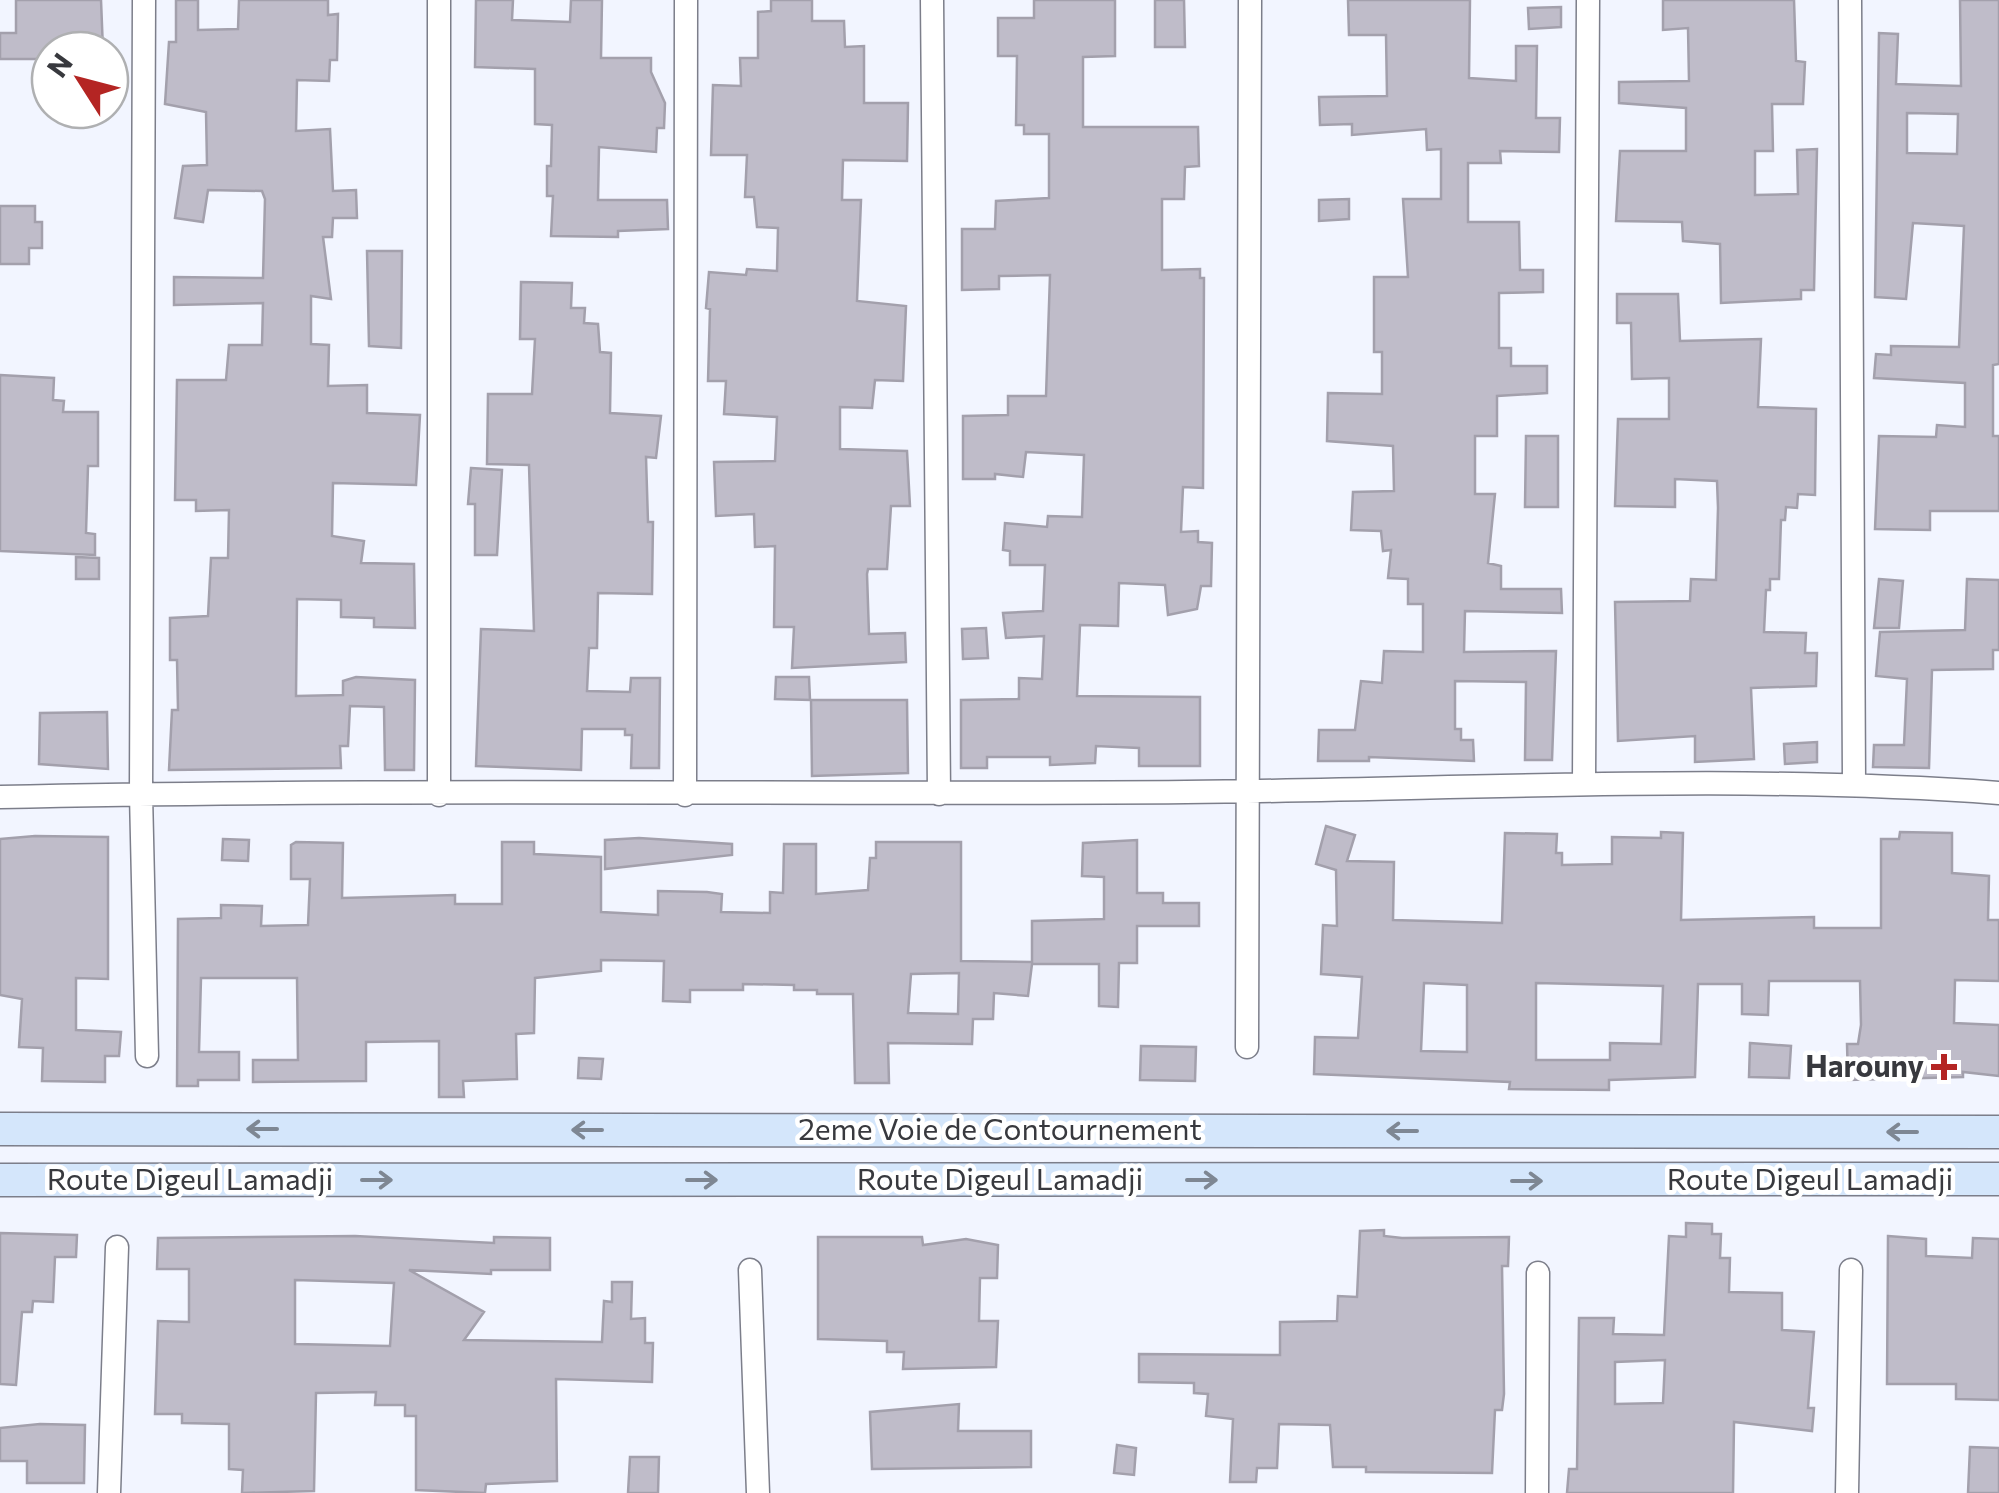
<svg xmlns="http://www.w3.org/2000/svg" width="1999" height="1493" viewBox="0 0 1999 1493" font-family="Commissioner,sans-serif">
  <rect width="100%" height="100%" fill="#f2f5ff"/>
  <path fill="#bfbcc9" stroke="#a3a0ac" stroke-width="2.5" fill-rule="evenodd" d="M16 0H101L103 50H50V59H0V33H16Z
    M176 0H198V30L238 29 239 0H328V15L338 14 337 60H330L329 81 297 80 296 131 330 129 333 191 356 190 357 218H333L332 237H323L331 299 311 296V344L329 345 328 386 367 385V413L420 415 416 485 333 483 332 536 364 541 361 563 414 564 415 628 374 627V618L341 617V600L297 599 296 696 343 695V681L356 677 415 680 414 770H385L384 707 350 706 348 746H340L341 768 169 770 172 710H178L177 660H170V618L208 616 211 558H228L229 510 196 511V500H175L177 380H226L229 345H262L263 303 174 305V277L263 278 265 199 262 191 208 190 203 222 175 218 183 166 207 165 206 112 165 104 169 42H176Z
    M476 0H513L512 20 570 22 571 0H602L601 58H651V72L665 103 664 128H657L656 152 599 147 598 200H667L668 229 618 231V237L551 236 553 196H547V166H551L552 125 535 124V69L475 67Z
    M771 0H812V21H844L845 47 864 46V103H908L907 161 843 160 842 200H861L857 301 906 306 903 381 875 380 872 408 840 407V449L907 451 910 506H891L887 569H868L867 574 869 634 905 633 906 662 792 668 794 627H774L775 546 755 547 754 514 716 516 714 462 775 461 777 417 724 414 726 381H708L710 309 706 308 709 272 746 275 747 269 777 271 778 228 757 227 754 197H745L747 155H711L713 85 741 86 740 58H758V12L771 11Z
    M1034 0H1115V56L1083 57V127H1198L1199 166 1185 167 1184 199H1162V270L1200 269V278H1204L1203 488 1183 487 1181 532 1198 531V542L1212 543 1211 586H1201L1197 609 1168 615 1165 585 1119 583 1118 626 1080 625 1077 696 1200 697V766H1139V748L1096 746 1095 763 1050 765V757H987V768H961V700L1019 699V678L1042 679 1044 636 1006 638 1003 613 1043 611 1045 565H1010V551L1003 550 1005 523 1047 527 1048 516 1082 517 1084 455 1026 452 1023 477 995 474V479H963V416L1008 415V396H1046L1050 275 999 276V289L962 290V229H995L996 201 1049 198V134H1024V125H1016L1017 56H998V18H1034Z
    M1155 0H1184L1185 47H1155Z
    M1348 0H1470L1469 78 1516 81V46H1537L1536 118H1560L1559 152 1500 151 1501 163H1468V222H1519L1520 270H1543V292L1499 293V348H1511V366H1547V393L1497 396V436H1475V494H1495L1488 563 1501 566V589H1561L1562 613 1465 611 1464 652 1556 651 1552 760H1525L1526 682 1455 681V729H1461V740H1473L1474 761 1369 757V761H1318L1319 730H1355L1361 681 1382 683 1384 651 1423 652V604H1408V579L1388 578 1391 550 1383 551 1381 531 1351 530 1353 492 1394 491 1393 446 1327 441 1328 393 1382 394V352H1374V277H1408L1403 199H1441V149L1427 150 1426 129 1352 135V124L1320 125 1319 97 1387 96 1386 35H1349Z
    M1663 0H1794L1796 61 1805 62 1803 104H1772L1773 151H1755V195L1798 194 1797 150 1817 149 1814 290H1801V299L1721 303 1720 244 1683 241 1682 222 1616 221 1620 151H1686V108L1619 103V82L1689 81 1688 28 1663 30Z
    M1960 0H1999V364L1993 365V436H1999V511H1930V530L1875 529 1879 436 1936 437 1937 425 1965 427V383L1874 378 1876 354 1891 355V346L1959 347 1964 226 1913 223 1906 299 1875 297 1879 33 1898 34 1896 84 1961 86ZM1907 113 1958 114 1957 154 1907 153Z
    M1561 7V27L1529 29 1528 8Z
    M1349 199V219L1319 221V200Z
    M0 206H35V222H42V248H29V264H0Z
    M367 251H402L401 348 369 346Z
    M521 282 572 283 571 308H585L584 323 598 324 600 352 611 353 610 413 661 416 656 458 646 457 648 522H653L652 594 598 593 597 648H589L587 691 630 692 631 678H660L659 768H631L632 735H625V729H582L581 770 476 766 481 629 534 631 529 465 487 464 488 394H532L535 339H520Z
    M1617 294H1678L1680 341 1761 339 1758 407 1816 409 1815 495 1798 494 1797 508 1786 507 1785 520H1781L1779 579H1770V590H1766L1764 632 1806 633 1805 653H1817L1816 686 1751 688 1754 759 1695 762V736L1618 741 1615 602 1690 601 1691 579 1716 580 1718 508 1717 481 1675 479V507L1615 506 1618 419H1669V378L1632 379 1631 323H1617Z
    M0 375 54 378 53 400 64 401 63 412H98V466H88L86 533 95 534V555L0 551Z
    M1526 436H1558V507H1525Z
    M471 468 502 470 497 555H475V504H468Z
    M76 557 99 558V579H76Z
    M1879 579 1903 581 1899 628H1874Z
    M1967 579 1999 580V650H1993V669L1932 670 1929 768 1873 767 1874 745H1904L1907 679 1876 676 1880 632 1965 630Z
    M986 628 988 658 963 659 962 629Z
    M776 677H809L810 700 775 699Z
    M811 700H907L908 773 812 776Z
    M107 712 108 769 39 764 40 713Z
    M1817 742V762L1785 764 1784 744Z
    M1326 826 1355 835 1347 861 1394 862 1393 920 1502 923 1505 833 1557 834 1556 853H1562V865L1612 864V837L1661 838V832L1683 833 1681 920 1814 917V928H1881V839H1899L1900 832 1952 833V873L1989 876 1988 920H1999V981L1955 980 1954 1023 1999 1025V1076L1963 1072V1077L1848 1080 1847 1044H1858L1861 1025 1860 981H1769L1768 1015 1742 1014V984H1698L1695 1077 1609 1080V1090L1509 1089 1510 1082 1314 1074 1315 1037 1358 1038 1362 977 1321 974 1323 925 1337 926 1336 870 1316 864ZM1424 983 1467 985V1052L1421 1051ZM1536 983 1663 986 1661 1044 1610 1043V1060H1536Z
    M35 836 108 837V979L76 978V1030L121 1032 119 1056H105V1082L42 1081 43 1048 19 1047 22 999 0 995V839Z
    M639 838 732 844V855L605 869V840Z
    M223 839 249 840 248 861 222 860Z
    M1137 840V893H1163V903H1199V926H1137V963H1119L1118 1007 1099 1006V964H1032L1028 996 994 993 993 1019H973L972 1044 888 1043 889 1083H855L853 994H817V990H794V985L743 984V990H690V1002L663 1001 664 961 601 960V971L535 978 534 1033 516 1034 517 1079 463 1081 464 1097H439V1041L366 1042V1081L253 1082V1060H298L297 978H201L199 1052H239V1080H198V1086H177L178 919 221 918V905L262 906 261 926 308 925 310 879H291V845L296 842 343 843 342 898 455 895V904H502V842H534V854L601 857V912L658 915V891L707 892 722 894 721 912 770 913V892L783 893 784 844H816V894L868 890 870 858H876V842H961V961L1032 962V921L1104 919V877L1082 876 1083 843ZM959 973 958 1014 908 1013 911 974Z
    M1750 1043 1791 1046 1789 1078 1749 1077Z
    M1141 1046 1196 1047 1195 1081 1140 1080Z
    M579 1058 603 1059 601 1079 578 1078Z
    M1686 1223 1712 1224V1234H1721L1720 1258H1730L1729 1292 1782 1293V1330L1814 1332 1808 1408H1814L1812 1431 1734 1422 1733 1493H1567L1569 1469H1577L1579 1318H1614L1613 1334 1664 1335 1669 1236 1686 1237ZM1665 1360 1663 1403 1615 1404V1362Z
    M1384 1230V1236L1402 1238 1509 1237 1508 1266H1502L1504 1394 1502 1410H1495L1492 1473 1366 1472V1467H1333L1330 1425 1279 1424 1277 1468H1257L1256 1482H1230L1233 1419 1206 1416 1208 1394 1194 1393V1383L1139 1382V1354L1280 1355V1322L1337 1321 1338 1296 1357 1297 1360 1231Z
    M0 1233 77 1235 76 1257H55L53 1302 33 1301 32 1312H22L16 1385 0 1384Z
    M355 1236 494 1243V1237L550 1238V1270H491V1274L409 1270 484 1312 464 1340 602 1342 604 1301 612 1302V1282H632L631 1319 645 1318V1343H653L652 1382 556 1379 557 1481 486 1484 485 1493 416 1490V1416H405V1405H375L376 1392 316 1393 314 1491 242 1493 243 1470 229 1469V1424L182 1423V1414H155L158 1321 189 1322V1269H157L158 1238ZM295 1280 394 1283 390 1346 295 1344Z
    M1888 1236 1926 1239V1256L1972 1258 1973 1238 1999 1239V1400L1956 1399V1384H1887Z
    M818 1237H922L923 1245 966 1239 998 1245 997 1278H980L979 1321H998L996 1367 903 1369 904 1352H887V1341L818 1339Z
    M959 1404 958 1431H1031V1467L872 1469 870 1412Z
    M40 1424 85 1425 84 1483H27V1461H0V1428Z
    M1117 1445 1136 1448 1134 1475 1114 1473Z
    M1970 1447 1999 1448V1493H1968Z
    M630 1457H659L658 1493H628Z"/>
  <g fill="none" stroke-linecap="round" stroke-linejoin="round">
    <g stroke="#7c7e8a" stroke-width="25">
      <path id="street" d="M144 0 141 794 147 1056
        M932 0 939 794
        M1850 0 1854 782
        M1584 782 1588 0
        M439 795V0
        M685 795 686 0
        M0 797C395 788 791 795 1186 792 1457 790 1728 773 1999 793
        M1247 1047 1250 0
        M750 1270 758 1493
        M109 1493 117 1247
        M1537 1493 1538 1273
        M1847 1493 1851 1270"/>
    </g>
    <g stroke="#7c7e8a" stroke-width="35">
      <path id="secondary" d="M0 1129 1999 1132
        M0 1180 1999 1179"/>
    </g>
    <use href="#street" stroke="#fff" stroke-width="22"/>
    <use href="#secondary" stroke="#d4e6fb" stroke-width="32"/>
  </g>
  <defs><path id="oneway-shaft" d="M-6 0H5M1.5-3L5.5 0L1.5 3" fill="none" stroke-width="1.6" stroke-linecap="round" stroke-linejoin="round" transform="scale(2.5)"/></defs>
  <g stroke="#7e8793">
    <use href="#oneway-shaft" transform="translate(262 1129) rotate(-180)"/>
    <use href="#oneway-shaft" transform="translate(587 1130) rotate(-180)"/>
    <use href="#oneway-shaft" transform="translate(1402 1131) rotate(-180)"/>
    <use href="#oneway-shaft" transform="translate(1902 1132) rotate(-180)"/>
    <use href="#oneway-shaft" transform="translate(377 1180)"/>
    <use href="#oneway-shaft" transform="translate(702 1180)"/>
    <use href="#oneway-shaft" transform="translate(1202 1180)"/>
    <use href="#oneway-shaft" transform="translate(1527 1181)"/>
  </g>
  <path fill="#b42523" stroke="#fff" stroke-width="4" d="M1939 1052h10v10h10v10h-10v10h-10v-10h-10v-10h10z"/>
  <g text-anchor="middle" stroke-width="9" stroke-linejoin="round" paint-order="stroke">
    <g font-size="30" font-weight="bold" fill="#38393e" stroke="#fff" text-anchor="end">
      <text x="1924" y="1077">Harouny</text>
    </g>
    <g font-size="30" fill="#38393e" stroke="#fff">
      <text x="1000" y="1140">2eme Voie de Contournement</text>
      <text x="190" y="1190">Route Digeul Lamadji</text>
      <text x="1000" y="1190">Route Digeul Lamadji</text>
      <text x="1810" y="1190">Route Digeul Lamadji</text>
    </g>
  </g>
  <g transform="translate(80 80) rotate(306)"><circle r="48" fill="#ffffff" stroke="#afb0b2" stroke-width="2.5"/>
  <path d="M0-8L18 38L0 25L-18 38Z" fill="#b42523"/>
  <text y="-15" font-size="28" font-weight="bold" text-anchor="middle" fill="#38393e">N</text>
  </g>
</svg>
